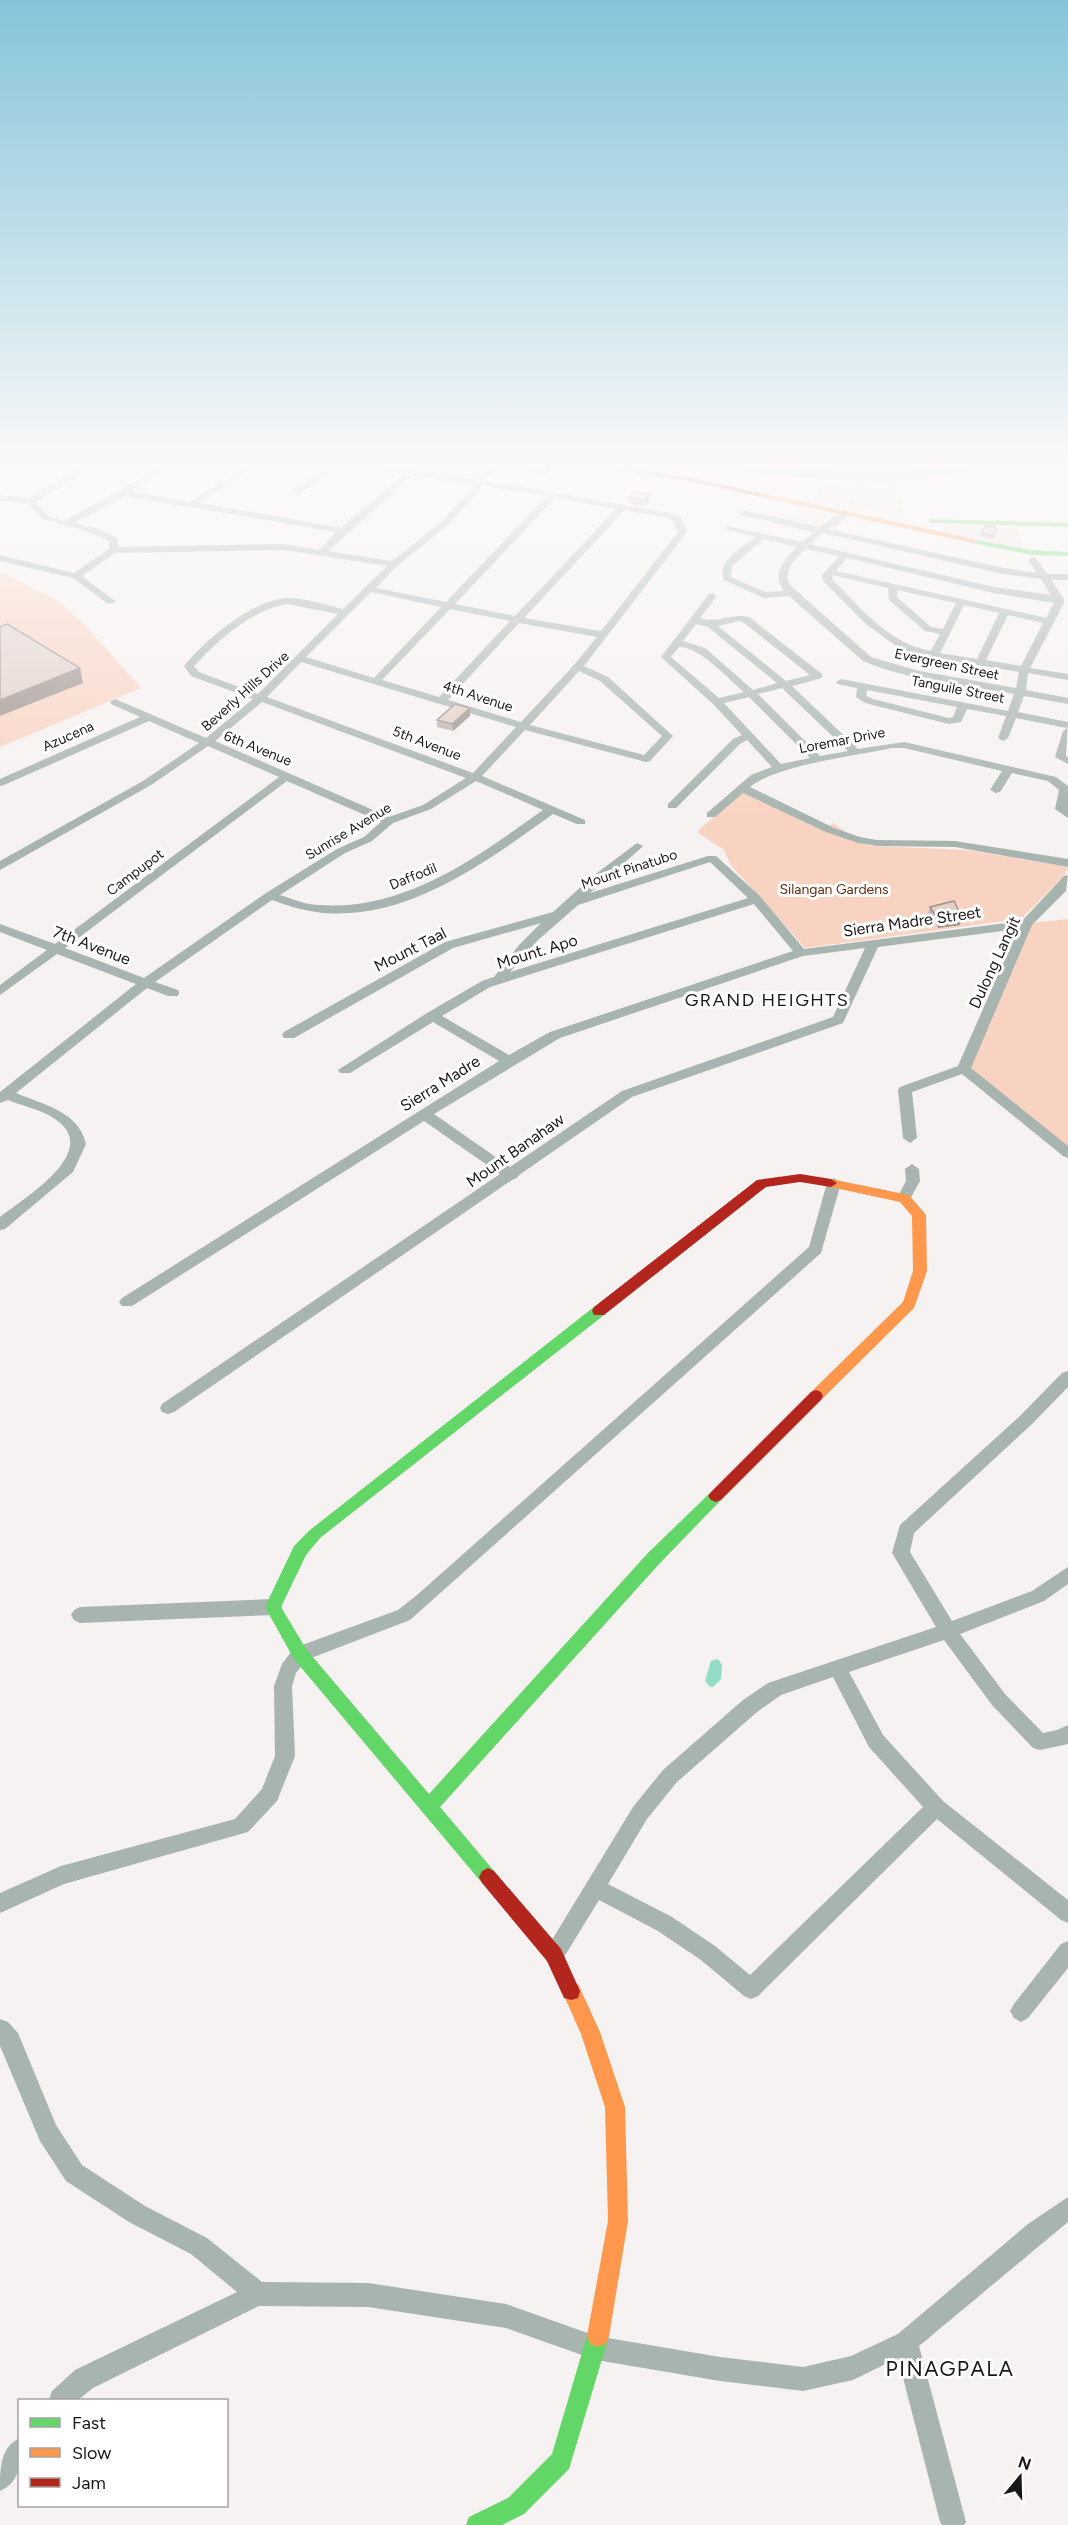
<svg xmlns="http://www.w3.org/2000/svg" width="1068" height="2525" viewBox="0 0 1068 2525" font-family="Figtree,sans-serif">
  <rect width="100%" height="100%" fill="#f6f2f1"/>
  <path fill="#ece4e0" d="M434 465H490L474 481 424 474Z
    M691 465H727V470L736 472 727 482 684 474Z
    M821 482 849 484 846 508 814 501Z
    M851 484 899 488 904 516 848 508Z
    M800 507 827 513 824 523 818 529 784 521Z
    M946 524 1017 528 1023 547 943 531Z"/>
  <path fill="#f9d3c2" d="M0 572 55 599 84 624 141 688 0 747Z
    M744 790 823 830 833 823 863 844 871 846 967 850 1068 867 1064 876 1022 918 1012 920 805 948 730 864 724 850 697 832Z
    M1068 919V1153L964 1069 1026 924Z"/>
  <path fill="#93dcc5" d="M718 1659 722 1665 721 1679 713 1687H710L705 1681 711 1661Z"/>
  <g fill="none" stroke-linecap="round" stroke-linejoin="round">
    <path fill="#93dcc5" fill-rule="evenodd" d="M730 465H757L779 468 884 474 956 465H987L981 469C949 473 917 480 885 482 863 483 742 476 730 465Z"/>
    <path fill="#a8b4af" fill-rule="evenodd" d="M75 465H83L76 478 35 502 49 516 64 521 165 465H174L132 492 190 502 247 465H256L200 503 341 528 403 474 357 468 353 465 411 469 478 480 492 465H500L486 481 670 513 680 517 687 532 584 666 608 677 673 736 650 761 646 762 525 730 482 776 585 820V824H577L553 814C486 862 404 924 316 912 301 910 286 905 272 900L155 982 178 990 179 993 178 996H168L147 988 16 1093C44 1105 78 1111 86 1144L73 1172 5 1229 0 1230V1217C24 1198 103 1151 55 1119 42 1110 23 1106 8 1100L0 1103V1092L136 984 57 954 0 995V985L47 950 0 932V924L55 944 279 777 208 746 151 785 0 870V861L143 781 199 743 149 721 4 785 0 786V779L140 717 111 704 110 702 115 699 206 738 253 699 191 676 184 666C205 640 253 599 288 598 306 598 326 605 343 609L387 566 284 550 115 553 82 576 116 602 108 604 73 578 0 561V555L74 573 109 549V541L89 532 43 519 27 503 0 501V495L29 498 70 474ZM412 476 474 485 442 521 392 561 328 551ZM482 486 547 496 446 602 376 588 397 566 448 525ZM125 496 336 532 319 550 284 544 118 547 117 538 95 528 73 523ZM555 498 616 509 515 616 455 604ZM625 510 668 518 673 521 678 532 601 631 524 618ZM371 592 441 607 374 678 306 657ZM287 604 338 614 258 694 199 672 194 666C218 640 251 610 287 604ZM450 609 510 621 439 697 382 680ZM519 623 597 637 574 665 521 722 448 700ZM301 662 516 727 473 773 267 697ZM579 671 600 681 662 736 644 755 530 725ZM262 702 466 778 423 805 389 817 215 741ZM287 781 381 822 364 837 337 849 266 893 144 978 65 948ZM476 781 543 810C477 857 405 911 320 905 306 905 293 899 280 895L345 853 372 841 393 823 431 809Z
      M332 465H341L299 494H293V490Z
      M743 510 819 527 845 510 848 511V515L837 525 827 529 1003 568 1037 573 1028 560 1033 557 1036 558 1047 574H1068V580H1051L1064 599V603L1030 668 1068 674V680L1028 673 1026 690 1068 698V704L1024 696 1018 712 1068 722 1066 756 1068 757V764L1055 757 1063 731 1067 728 1016 718 1008 738 1003 741 998 738 1006 716 967 709 961 722 949 724 865 703 856 697 857 688 837 684 836 682 841 679 1008 711 1014 694C965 685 910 681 863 661L789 596 764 598 724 580C716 561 743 547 756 537L727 530V526L802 542 814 532 740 515 739 513ZM823 533 1003 574 1041 579 1051 595 994 587 810 544ZM764 539 797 547C784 560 771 573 784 591L765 592 731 577 732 566ZM806 549 839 556 822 575 823 581 866 624 900 649 917 655 1019 672 1016 688 919 671 871 657 790 585C782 570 795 559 806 549ZM847 558 994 593 1054 603 1046 618 836 571ZM832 575 888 588 889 600 925 631 940 634 931 651C889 644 861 608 833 580ZM897 590 956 603 943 629 931 627 897 597ZM964 605 999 613 977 659 940 653ZM1008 615 1043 623 1021 666 986 660ZM867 690 957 707 953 717 949 718 873 699 866 696Z
      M712 593 717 596 700 618C717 624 732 613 749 617L822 674V678L792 686 858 749 904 742 1056 777 1068 786V818L1055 809 1059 790 1048 781 1012 773 1000 792 996 793 990 790 1002 771 904 748H892C856 756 776 765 750 787L834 828 860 837 877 840 955 841 1068 859V867L955 847 877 846 858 843 826 832 743 793 715 817H707V813L751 775 772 767 747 740 741 743 676 808H668V804L733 739 742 735 713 704 661 657 709 594ZM738 621 743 622 810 675 786 681 718 626ZM696 624 708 627 777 683 753 690 705 648 683 641ZM679 647C700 647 727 678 744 692L719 698 671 657ZM782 688 848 751 820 756 758 694ZM749 697 810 758 781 764 724 703Z
      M637 843 643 846 641 848 590 893 708 856H716L760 896 804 949 1022 921 1064 876 1068 875 1066 891 1032 925 971 1068 1068 1146V1158L1063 1156 962 1074 912 1092 917 1138 910 1143 903 1138 898 1090 900 1087 958 1066 1018 929 878 947 843 1023 632 1097 519 1175 517 1178 512 1180 174 1412 168 1414 162 1412 160 1408 162 1404 500 1174 424 1121 132 1306H122L119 1302 122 1298 499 1061 433 1022 350 1073H340L338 1070 427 1013 482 981 494 977 519 945 541 923 453 948 294 1038H284L282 1035 284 1032 445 942 553 912 593 876ZM710 862 748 898 510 972 537 941 578 905ZM754 904 793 951 550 1032 509 1055 442 1016 490 987ZM865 948 833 1017 622 1091 510 1167 434 1114 560 1038 803 956Z
      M912 1164 919 1169 920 1181 909 1201 904 1203 897 1198 906 1181 905 1169Z
      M834 1178 841 1183 821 1253 410 1620 306 1660 296 1673 292 1686 295 1756 277 1801 248 1832 64 1884 0 1913V1893L61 1866 235 1819 262 1789 275 1756 274 1686 282 1664 294 1648 398 1610 417 1595 809 1247 827 1183Z
      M1068 1371V1387L1032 1424 914 1533 910 1552 952 1621 1032 1591 1068 1567V1584L1044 1601 960 1634 1005 1694 1043 1733 1057 1730 1068 1725V1744L1040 1750 1033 1748 992 1705 944 1640 849 1672 883 1735 943 1801 1068 1900V1923L1061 1920 937 1819 758 1996 751 1999 744 1996 701 1960 658 1931 599 1900 561 1962 554 1965 547 1962 544 1955 547 1948 633 1807 663 1770 743 1700 768 1683 936 1627 892 1553 900 1525 1020 1416 1062 1373ZM833 1677 869 1747 923 1807 750 1975 715 1946 672 1917 608 1884 647 1819 677 1782 757 1712 781 1695Z
      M273 1599 279 1602 282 1607 279 1612 273 1615 80 1623 74 1620 71 1615 74 1610 80 1607Z
      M1068 1941V1968L1028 2018 1021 2022 1014 2018 1010 2011 1014 2004 1061 1944Z
      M0 2019 8 2022 18 2033 56 2125 82 2165 145 2206 207 2238 262 2282 368 2283 506 2304 596 2336 720 2357 803 2367 851 2356 898 2334 1028 2224 1068 2197V2222L919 2346 966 2522 964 2525H942L940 2522 898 2358 853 2380 803 2391 720 2381 596 2360 506 2328 368 2307 259 2306 93 2388 78 2400H49L52 2391 75 2370 237 2292 191 2254 129 2222 66 2181 40 2141 0 2046Z
      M20 2438C20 2459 23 2481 0 2491 0 2469 0 2447 20 2438Z"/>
    <path fill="#63d668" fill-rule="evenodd" d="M929 519 1068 523V527L932 523H929Z
      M971 539 1032 550 1068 552V556L1032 555 971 543Z
      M599 1306 606 1311 604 1315 320 1538 306 1555 281 1607 306 1649 429 1794 648 1553 711 1492 716 1490 721 1492 724 1496 721 1500 660 1563 440 1807 494 1871 497 1877 494 1883 488 1886 482 1883 294 1659 265 1607 294 1546 310 1530 594 1307Z
      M598 2325 606 2328 609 2336 569 2469 524 2514 502 2525H466L469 2517 508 2498 552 2454 587 2336 590 2328Z"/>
    <path fill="#ff974d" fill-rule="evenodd" d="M758 492 974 539 978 541 974 543 755 496 754 494Z
      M831 1179 909 1195 926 1215 927 1271 914 1308 821 1400H811L809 1396 811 1392 903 1302 913 1271 912 1216 900 1202 826 1186 825 1183 826 1180Z
      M571 1982 578 1984 600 2032 625 2107 628 2221 609 2336 606 2344 598 2347 590 2344 587 2336 608 2221 605 2107 581 2034 562 1991 564 1984Z"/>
    <path fill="#b3261e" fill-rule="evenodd" d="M585 465H602L693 478 762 494 758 496 693 482Z
      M800 1174 831 1179 837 1183 831 1187 800 1182 766 1187 604 1315H594L592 1311 594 1307 757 1180Z
      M816 1390 821 1392 823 1396 821 1400 721 1500 716 1502 711 1500 708 1496 711 1492 811 1392Z
      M488 1868 494 1871 561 1949 580 1991 578 1998 571 2000 564 1998 547 1961 482 1883 479 1877 482 1871Z"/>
  </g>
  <path fill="#c2b3ad" d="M529 465H555V467L545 475 528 472V466Z
    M650 494 649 501 645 506 629 504V497Z
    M981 533 995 536 992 539 980 536Z
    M470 716 453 731 437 727V720Z
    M930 907 962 918 960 925 938 928 928 914Z"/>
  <path fill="#9e928d" d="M550 465H555V467L545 475V469Z
    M650 494 649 501 645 506V500Z
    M80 668 83 683 0 716V700Z
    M470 708V716L453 731 452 724Z
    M962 918 960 925 938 928 939 921Z"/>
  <path fill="#e2d0c9" stroke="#9e928d" stroke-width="1.5" d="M529 465H550L545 469 528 466Z
    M634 492 650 494 645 500 629 497Z
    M986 526H995L996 532 993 536 981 533Z
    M7 624 80 668 0 700V627Z
    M455 704 470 708 452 724 437 720Z
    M954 901 962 918 939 921 930 907Z"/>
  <linearGradient id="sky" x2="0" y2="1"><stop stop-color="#86c4da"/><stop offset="0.57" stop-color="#fbf9f9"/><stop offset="1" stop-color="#fbf9f9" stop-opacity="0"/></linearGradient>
  <rect width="1068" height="818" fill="url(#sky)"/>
  <g text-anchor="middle" stroke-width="6" stroke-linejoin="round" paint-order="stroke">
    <g font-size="14" fill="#1b1918" stroke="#fff">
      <text transform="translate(947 664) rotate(12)" y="5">Evergreen Street</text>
      <text transform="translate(958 689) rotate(11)" y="5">Tanguile Street</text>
      <text transform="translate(245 691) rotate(-42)" y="5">Beverly Hills Drive</text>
      <text transform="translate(478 696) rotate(18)" y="5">4th Avenue</text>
      <text transform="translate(68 736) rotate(-24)" y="5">Azucena</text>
      <text transform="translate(842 740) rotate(-11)" y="5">Loremar Drive</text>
      <text transform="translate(427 743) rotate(21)" y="5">5th Avenue</text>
      <text transform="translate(258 748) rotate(22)" y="5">6th Avenue</text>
      <text transform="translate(348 831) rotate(-31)" y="5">Sunrise Avenue</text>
      <text transform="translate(629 869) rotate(-18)" y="5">Mount Pinatubo</text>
      <text transform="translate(135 872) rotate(-37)" y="5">Campupot</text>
      <text transform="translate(413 876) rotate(-22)" y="5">Daffodil</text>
    </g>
    <g font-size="14" fill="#612d13" stroke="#fff">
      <text x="834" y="894">Silangan Gardens</text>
    </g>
    <g font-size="16" fill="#1b1918" stroke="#fff">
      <text transform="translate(912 921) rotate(-8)" y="6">Sierra Madre Street</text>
      <text transform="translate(92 945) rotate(21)" y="6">7th Avenue</text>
      <text transform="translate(410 949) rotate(-27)" y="6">Mount Taal</text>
      <text transform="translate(537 951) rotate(-17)" y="6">Mount. Apo</text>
      <text transform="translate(994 962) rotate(-65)" y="6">Dulong Langit</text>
      <text transform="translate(440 1083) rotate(-32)" y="6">Sierra Madre</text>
      <text transform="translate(515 1150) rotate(-35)" y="6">Mount Banahaw</text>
    </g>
    <g font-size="18" letter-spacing="1.5" fill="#1b1918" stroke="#fff">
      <text x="767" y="1006">GRAND HEIGHTS</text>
    </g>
    <g font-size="21" letter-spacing="1.5" fill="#1b1918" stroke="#fff">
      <text x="950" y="2376">PINAGPALA</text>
    </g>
  </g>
  <rect x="18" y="2399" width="210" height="108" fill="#ffffff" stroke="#a4a3a3" stroke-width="1.5"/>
  <rect x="30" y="2418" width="30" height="9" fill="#63d668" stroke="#a4a3a3" stroke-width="1.5"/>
  <text x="72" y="2429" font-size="18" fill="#1b1918">Fast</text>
  <rect x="30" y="2448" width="30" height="9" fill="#ff974d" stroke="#a4a3a3" stroke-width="1.5"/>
  <text x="72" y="2459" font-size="18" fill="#1b1918">Slow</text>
  <rect x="30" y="2478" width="30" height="9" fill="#b3261e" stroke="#a4a3a3" stroke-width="1.5"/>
  <text x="72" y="2489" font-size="18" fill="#1b1918">Jam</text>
  <g transform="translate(1020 2477) rotate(19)" stroke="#ffffff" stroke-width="4.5" paint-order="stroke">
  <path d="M0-4.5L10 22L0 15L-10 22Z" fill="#1b1918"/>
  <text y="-9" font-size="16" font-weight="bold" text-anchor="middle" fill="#1b1918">N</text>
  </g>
</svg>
